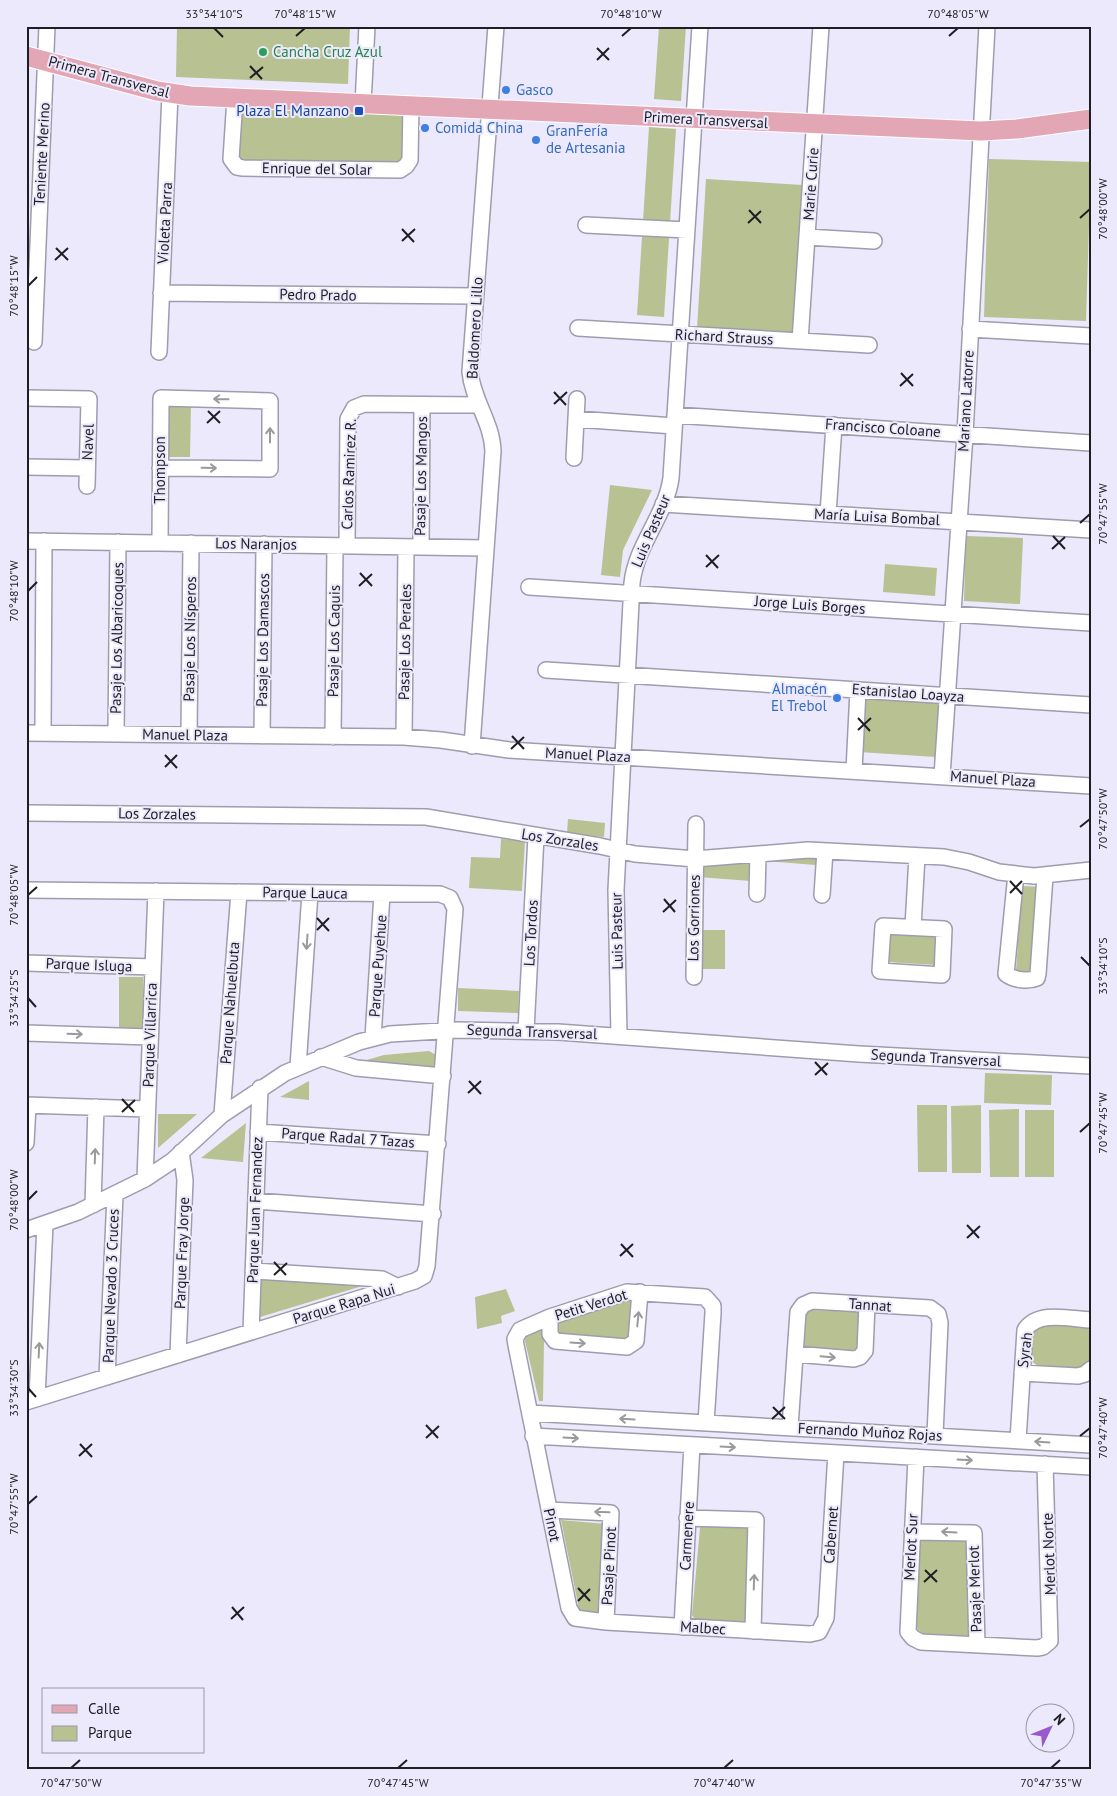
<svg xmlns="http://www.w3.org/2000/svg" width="1117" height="1796" viewBox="0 0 1117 1796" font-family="'PT Sans',sans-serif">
  <rect width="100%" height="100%" fill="#ece9fc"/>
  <path fill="#b7c191" d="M177 26H350L348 84 176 77Z
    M659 26H686L681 101 654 99Z
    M243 109 402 114V160L395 166 246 162 239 158Z
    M649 127 676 129 664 317 637 315Z
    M989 159 1091 162 1086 321 984 317Z
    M706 179 803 185 795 334 697 329Z
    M164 404H191L190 457H163Z
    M610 485 652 490 623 550 620 577 601 575Z
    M966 536 1023 538 1020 604 964 601Z
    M885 564 937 568 935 596 883 592Z
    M862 697 939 702 936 757 859 752Z
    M568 819 605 823 604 837 567 833Z
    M501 839 525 840 522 891 469 888 471 857 500 858Z
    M816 855V865L765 861Z
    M751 860V881L698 877 699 866 724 865Z
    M1022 886 1042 887 1036 973 1016 971Z
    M697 930H725V969H697Z
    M888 933 938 936 937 965 886 962Z
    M119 977H143V1031H119Z
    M458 988 519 991 518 1013 458 1011Z
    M429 1051 436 1055 433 1071 356 1063 384 1055Z
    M985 1073 1052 1075 1051 1105 984 1103Z
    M309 1081V1100L280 1097Z
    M917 1105H947V1172H918Z
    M981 1105V1173H952L951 1106Z
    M1019 1109V1177H990L989 1110Z
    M1025 1110H1054V1177H1025Z
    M158 1114H197L158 1148Z
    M246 1123 243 1162 201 1158Z
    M261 1277 369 1284 260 1317Z
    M506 1289 515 1311 501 1316 502 1323 477 1329 475 1297Z
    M629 1298 631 1302 629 1342 558 1335 556 1322Z
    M811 1310 860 1312 859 1347 853 1351 802 1348 804 1315Z
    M1040 1323 1086 1325 1089 1330V1364L1084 1368 1038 1366 1031 1361 1033 1328Z
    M544 1326 549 1341 544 1342 543 1401H539L525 1341 526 1331Z
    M561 1520 606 1524 603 1617 584 1615 579 1609Z
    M703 1524 747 1527 751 1531 748 1617 744 1623 696 1621 692 1615 700 1528Z
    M923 1535 970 1541V1636L924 1634 918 1630 915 1623 920 1538Z"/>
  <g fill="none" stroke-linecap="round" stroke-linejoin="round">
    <g stroke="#9f9cad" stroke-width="18">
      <path id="minor" d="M235 98 231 159 237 167 243 168 400 170 406 166 410 160 411 106
        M363 104 367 26
        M586 225 687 230
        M807 237 874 241
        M161 293 475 296
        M578 328 869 345
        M970 329 1091 336
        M800 341 821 26
        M34 342 47 26
        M159 352 170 94
        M26 398 89 399 87 486
        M675 415 1091 443
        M576 419 674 426
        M574 458 577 399
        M26 467 87 468
        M663 504 1091 530
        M828 514 834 425
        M26 541 486 548
        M160 543 161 398 270 401V469L160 468
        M347 546 348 419 354 408 364 404 479 405
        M421 547 422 405
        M529 587 1091 623
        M546 670 1091 705
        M26 733 404 737 441 740 509 750 1091 786
        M43 733 44 541
        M116 734 118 542
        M189 735 191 543
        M262 736 264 544
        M333 737 335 546
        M404 737 406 547
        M472 746 493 451C492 422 473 401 470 372L496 26
        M854 771 858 690
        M942 776 965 434 987 26
        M26 813 426 817 600 846 635 854 695 859 808 850 944 857 969 862 999 872 1034 876 1091 870
        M1016 874 1006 974C1014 980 1028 982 1037 978L1038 974 1045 876
        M26 890 440 894 450 898 455 909 427 1266 424 1276 415 1281 26 1402
        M757 894 758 854
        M822 895 825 851
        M883 926 944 929 942 975 880 971Z
        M913 927 917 856
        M26 963 153 967
        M694 977 696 824
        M526 1031 536 836
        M26 1033 150 1037
        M619 1035 616 890 632 583C636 545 666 515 671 478L700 26
        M373 1038 382 894
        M321 1057 356 1068 443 1076
        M298 1067 310 893
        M26 1105 147 1109
        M222 1115 239 892
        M258 1132 438 1144
        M26 1143 28 1105
        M145 1179 156 891
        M256 1201 433 1214
        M93 1205 96 1107
        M26 1230 78 1212 145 1179 172 1161 222 1115 285 1073 359 1042 390 1034 457 1030 558 1032 859 1054 1091 1066
        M253 1271 382 1279 398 1287
        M550 1317V1334L555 1341 627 1347 636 1341 640 1292
        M251 1332 260 1088
        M795 1354 854 1359 860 1357 865 1351 867 1305
        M178 1355 185 1180 181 1152
        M1022 1373 1078 1376 1085 1374 1091 1369
        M107 1377 115 1195
        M37 1398 45 1224
        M530 1413 1091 1445
        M706 1423 713 1313V1306L705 1297 627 1292 550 1317 520 1330 515 1339 516 1345 569 1608 575 1618 606 1622 810 1634 819 1632 826 1618 836 1453
        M790 1427 798 1312 803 1305 812 1301 930 1308 938 1314 940 1323 935 1435
        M533 1436 1091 1467
        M1018 1440 1025 1330C1038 1310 1070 1319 1091 1320
        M916 1457 908 1632 913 1638 921 1642 1037 1648 1043 1647 1050 1641 1045 1464
        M549 1510 611 1513 606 1622
        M687 1518 756 1520 753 1631
        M912 1532 974 1533 977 1645
        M682 1627 692 1445"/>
    </g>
    <g stroke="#fff" stroke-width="21">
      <path id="major" d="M26 56 157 91 190 96 981 131 1017 129 1091 119"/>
    </g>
    <use href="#minor" stroke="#fff" stroke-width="15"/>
    <use href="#major" stroke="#e3a6b4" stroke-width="19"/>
  </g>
  <defs><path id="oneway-shaft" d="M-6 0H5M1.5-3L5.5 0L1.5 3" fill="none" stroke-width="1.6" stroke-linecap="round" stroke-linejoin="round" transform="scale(1.25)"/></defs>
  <g stroke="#9a9a9c">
    <use href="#oneway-shaft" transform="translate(221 399) rotate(-179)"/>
    <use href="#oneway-shaft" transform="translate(270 435) rotate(-90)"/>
    <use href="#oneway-shaft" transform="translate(209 468) rotate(1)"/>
    <use href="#oneway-shaft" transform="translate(307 942) rotate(94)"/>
    <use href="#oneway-shaft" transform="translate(75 1034) rotate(2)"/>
    <use href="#oneway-shaft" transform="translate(95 1156) rotate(-88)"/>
    <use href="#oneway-shaft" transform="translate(638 1319) rotate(-84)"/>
    <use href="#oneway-shaft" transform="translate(578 1343) rotate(4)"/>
    <use href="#oneway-shaft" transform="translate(39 1350) rotate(-87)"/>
    <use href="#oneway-shaft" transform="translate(828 1357) rotate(5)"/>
    <use href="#oneway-shaft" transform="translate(627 1419) rotate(-177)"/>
    <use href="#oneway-shaft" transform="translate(571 1438) rotate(3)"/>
    <use href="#oneway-shaft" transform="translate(1042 1442) rotate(-176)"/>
    <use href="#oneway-shaft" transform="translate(728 1447) rotate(3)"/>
    <use href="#oneway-shaft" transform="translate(965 1460) rotate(3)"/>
    <use href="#oneway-shaft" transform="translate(602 1512) rotate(-178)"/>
    <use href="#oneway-shaft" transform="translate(949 1532) rotate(-177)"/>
    <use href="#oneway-shaft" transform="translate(754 1582) rotate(-88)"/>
  </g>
  <path fill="none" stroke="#1f1e24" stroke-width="2" d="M214 28 223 37M296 36 305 28M622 36 631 28M949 36 958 28M597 48 609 60M597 60 609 48M250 66 262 79M250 78 263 67M749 210 761 223M1080 218 1090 209M748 223 761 211M402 229 414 242M402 241 415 229M56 248 68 260M55 260 68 248M28 286 37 277M901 373 913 386M900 386 913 374M554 392 566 405M554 404 567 392M208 411 220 423M207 423 220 411M1080 523 1090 514M1053 536 1065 549M1052 549 1065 537M706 555 718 568M706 567 719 555M360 573 372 586M359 586 372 574M28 591 37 582M858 718 870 731M858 730 871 718M512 736 524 749M511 749 524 737M165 755 177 768M165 767 177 755M1080 827 1090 819M1010 881 1022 894M1010 893 1022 881M28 895 37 887M664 899 675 912M663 912 676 900M317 918 329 931M317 930 329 918M1081 957 1090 966M28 998 36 1007M815 1062 827 1075M815 1075 828 1063M469 1081 481 1094M468 1093 481 1081M122 1099 134 1112M122 1112 135 1100M1080 1132 1090 1123M28 1200 37 1191M967 1225 979 1238M967 1238 980 1226M621 1244 633 1257M620 1256 633 1244M274 1262 286 1275M274 1275 287 1263M28 1388 36 1397M773 1407 785 1419M772 1419 785 1407M426 1425 438 1438M1080 1436 1090 1428M426 1438 439 1426M80 1444 92 1457M79 1456 92 1444M28 1504 37 1496M925 1570 937 1582M924 1582 937 1570M578 1588 590 1601M578 1601 590 1589M232 1607 243 1620M231 1619 244 1607M71 1768 80 1760M398 1768 407 1760M724 1768 733 1760M1051 1768 1060 1760"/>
  <circle fill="#2e9e5b" stroke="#ece9fc" stroke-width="2" cx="263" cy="52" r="5"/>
  <g fill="#3f7fe0" stroke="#ece9fc" stroke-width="2">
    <circle cx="506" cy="90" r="5"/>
    <circle cx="425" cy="128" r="5"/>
    <circle cx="536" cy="140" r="5"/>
    <circle cx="837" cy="698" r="5"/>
  </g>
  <rect fill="#1a4fb4" stroke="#ece9fc" stroke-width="2" x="354" y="106" width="10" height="10" rx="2.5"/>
  <g text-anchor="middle" stroke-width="4" stroke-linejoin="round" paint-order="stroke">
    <g font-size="15" fill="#27864d" stroke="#ece9fc" text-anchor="start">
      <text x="273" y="57">Cancha Cruz Azul</text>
    </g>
    <g font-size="15" fill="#1f1e24" stroke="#ece9fc">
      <text transform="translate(109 77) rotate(15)" y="5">Primera Transversal</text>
      <text transform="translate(706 120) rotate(3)" y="5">Primera Transversal</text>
      <text transform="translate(42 154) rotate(-87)" y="5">Teniente Merino</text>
      <text transform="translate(317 169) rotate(1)" y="5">Enrique del Solar</text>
      <text transform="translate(811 184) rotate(-86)" y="5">Marie Curie</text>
      <text transform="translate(165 223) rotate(-87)" y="5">Violeta Parra</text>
      <text transform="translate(318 295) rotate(1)" y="5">Pedro Prado</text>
      <text transform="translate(475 328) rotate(-87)" y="5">Baldomero Lillo</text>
      <text transform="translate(724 337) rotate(3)" y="5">Richard Strauss</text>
      <text transform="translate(966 401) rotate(-87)" y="5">Mariano Latorre</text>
      <text transform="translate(883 428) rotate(4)" y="5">Francisco Coloane</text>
      <text transform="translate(88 442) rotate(-88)" y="5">Navel</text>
      <text transform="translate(160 470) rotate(-90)" y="5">Thompson</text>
      <text transform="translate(349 474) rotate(-88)" y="5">Carlos Ramirez R.</text>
      <text transform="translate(421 476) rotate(-89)" y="5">Pasaje Los Mangos</text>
      <text transform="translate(877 517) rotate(3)" y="5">María Luisa Bombal</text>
      <text transform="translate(651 531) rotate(-67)" y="5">Luis Pasteur</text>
      <text transform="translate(256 544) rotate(1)" y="5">Los Naranjos</text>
      <text transform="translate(810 605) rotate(4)" y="5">Jorge Luis Borges</text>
      <text transform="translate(117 638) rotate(-89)" y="5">Pasaje Los Albaricoques</text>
      <text transform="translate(190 639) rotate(-89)" y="5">Pasaje Los Nísperos</text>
      <text transform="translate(263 640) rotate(-89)" y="5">Pasaje Los Damascos</text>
      <text transform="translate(334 641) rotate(-89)" y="5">Pasaje Los Caquis</text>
      <text transform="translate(405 642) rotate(-89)" y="5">Pasaje Los Perales</text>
      <text transform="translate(908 693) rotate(4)" y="5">Estanislao Loayza</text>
      <text transform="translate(185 735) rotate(1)" y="5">Manuel Plaza</text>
      <text transform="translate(588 755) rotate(3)" y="5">Manuel Plaza</text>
      <text transform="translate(993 779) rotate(4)" y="5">Manuel Plaza</text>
      <text transform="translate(157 814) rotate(1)" y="5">Los Zorzales</text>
      <text transform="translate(560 840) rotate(9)" y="5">Los Zorzales</text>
      <text transform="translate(305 893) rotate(1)" y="5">Parque Lauca</text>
      <text transform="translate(694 918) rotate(-89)" y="5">Los Gorriones</text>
      <text transform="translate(617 931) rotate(-91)" y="5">Luis Pasteur</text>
      <text transform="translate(531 933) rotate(-87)" y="5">Los Tordos</text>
      <text transform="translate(89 965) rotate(2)" y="5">Parque Isluga</text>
      <text transform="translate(378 966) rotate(-86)" y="5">Parque Puyehue</text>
      <text transform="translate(230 1003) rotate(-86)" y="5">Parque Nahuelbuta</text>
      <text transform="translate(532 1032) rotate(2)" y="5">Segunda Transversal</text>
      <text transform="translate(150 1035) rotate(-88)" y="5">Parque Villarrica</text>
      <text transform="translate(936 1058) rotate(3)" y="5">Segunda Transversal</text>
      <text transform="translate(348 1138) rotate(4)" y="5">Parque Radal 7 Tazas</text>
      <text transform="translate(255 1210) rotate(-88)" y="5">Parque Juan Fernandez</text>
      <text transform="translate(182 1253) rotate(-88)" y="5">Parque Fray Jorge</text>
      <text transform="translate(111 1286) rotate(-88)" y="5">Parque Nevado 3 Cruces</text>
      <text transform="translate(344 1304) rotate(-17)" y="5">Parque Rapa Nui</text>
      <text transform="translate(591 1305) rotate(-17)" y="5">Petit Verdot</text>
      <text transform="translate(870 1305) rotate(4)" y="5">Tannat</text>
      <text transform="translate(1025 1350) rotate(-83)" y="5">Syrah</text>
      <text transform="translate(870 1432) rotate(3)" y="5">Fernando Muñoz Rojas</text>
      <text transform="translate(552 1525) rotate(78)" y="5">Pinot</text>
      <text transform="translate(831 1535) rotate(-86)" y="5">Cabernet</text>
      <text transform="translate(687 1536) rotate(-87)" y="5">Carmenere</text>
      <text transform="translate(911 1547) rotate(-87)" y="5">Merlot Sur</text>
      <text transform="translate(1049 1554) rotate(-92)" y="5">Merlot Norte</text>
      <text transform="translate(609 1566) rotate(-87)" y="5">Pasaje Pinot</text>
      <text transform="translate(975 1589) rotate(-92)" y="5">Pasaje Merlot</text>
      <text transform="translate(703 1628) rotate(4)" y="5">Malbec</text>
    </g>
    <g font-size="15" fill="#366cbe" stroke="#ece9fc" text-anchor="start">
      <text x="516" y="95">Gasco</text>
      <text x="435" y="133">Comida China</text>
      <text x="546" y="136">GranFería<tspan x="546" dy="17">de Artesania</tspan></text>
      <text x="827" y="694" text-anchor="end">Almacén<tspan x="827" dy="17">El Trebol</tspan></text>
    </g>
    <g font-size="15" fill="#164399" stroke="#ece9fc" text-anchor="end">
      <text x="349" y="116">Plaza El Manzano</text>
    </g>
  </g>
  <rect width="1117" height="1796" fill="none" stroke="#ece9fc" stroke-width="55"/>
  <rect x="42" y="1688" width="162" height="65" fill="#ece9fc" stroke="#9a98a6"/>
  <rect x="52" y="1705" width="25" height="8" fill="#e3a6b4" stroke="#9a98a6"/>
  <text x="88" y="1714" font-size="15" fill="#1f1e24">Calle</text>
  <rect x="52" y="1726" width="25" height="15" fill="#b7c191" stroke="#9a98a6"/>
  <text x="88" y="1738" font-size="15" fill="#1f1e24">Parque</text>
  <g transform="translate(1050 1728) rotate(47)"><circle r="24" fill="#ece9fc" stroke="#9a98a6"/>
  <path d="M0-4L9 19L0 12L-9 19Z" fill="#9a59cf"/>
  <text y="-8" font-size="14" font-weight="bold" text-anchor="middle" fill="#1f1e24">N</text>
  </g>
  <rect x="28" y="28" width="1062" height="1740" fill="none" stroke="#1f1e24" stroke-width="2"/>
  <g font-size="12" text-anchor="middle" fill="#1f1e24">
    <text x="214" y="18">33°34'10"S</text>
    <text x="305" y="18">70°48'15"W</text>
    <text x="631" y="18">70°48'10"W</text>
    <text x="958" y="18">70°48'05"W</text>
    <text transform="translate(1103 209) rotate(-90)" y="4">70°48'00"W</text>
    <text transform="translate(14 286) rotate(-90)" y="4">70°48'15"W</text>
    <text transform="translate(1103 514) rotate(-90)" y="4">70°47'55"W</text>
    <text transform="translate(14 591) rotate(-90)" y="4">70°48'10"W</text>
    <text transform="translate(1103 819) rotate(-90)" y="4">70°47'50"W</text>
    <text transform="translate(14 895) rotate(-90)" y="4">70°48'05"W</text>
    <text transform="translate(1103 966) rotate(-90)" y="4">33°34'10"S</text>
    <text transform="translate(14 998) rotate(-90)" y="4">33°34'25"S</text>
    <text transform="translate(1103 1123) rotate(-90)" y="4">70°47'45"W</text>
    <text transform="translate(14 1200) rotate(-90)" y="4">70°48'00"W</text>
    <text transform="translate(14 1388) rotate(-90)" y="4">33°34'30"S</text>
    <text transform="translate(1103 1428) rotate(-90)" y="4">70°47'40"W</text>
    <text transform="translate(14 1504) rotate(-90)" y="4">70°47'55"W</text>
    <text x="71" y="1787">70°47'50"W</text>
    <text x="398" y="1787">70°47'45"W</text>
    <text x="724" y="1787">70°47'40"W</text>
    <text x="1051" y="1787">70°47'35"W</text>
  </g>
</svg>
